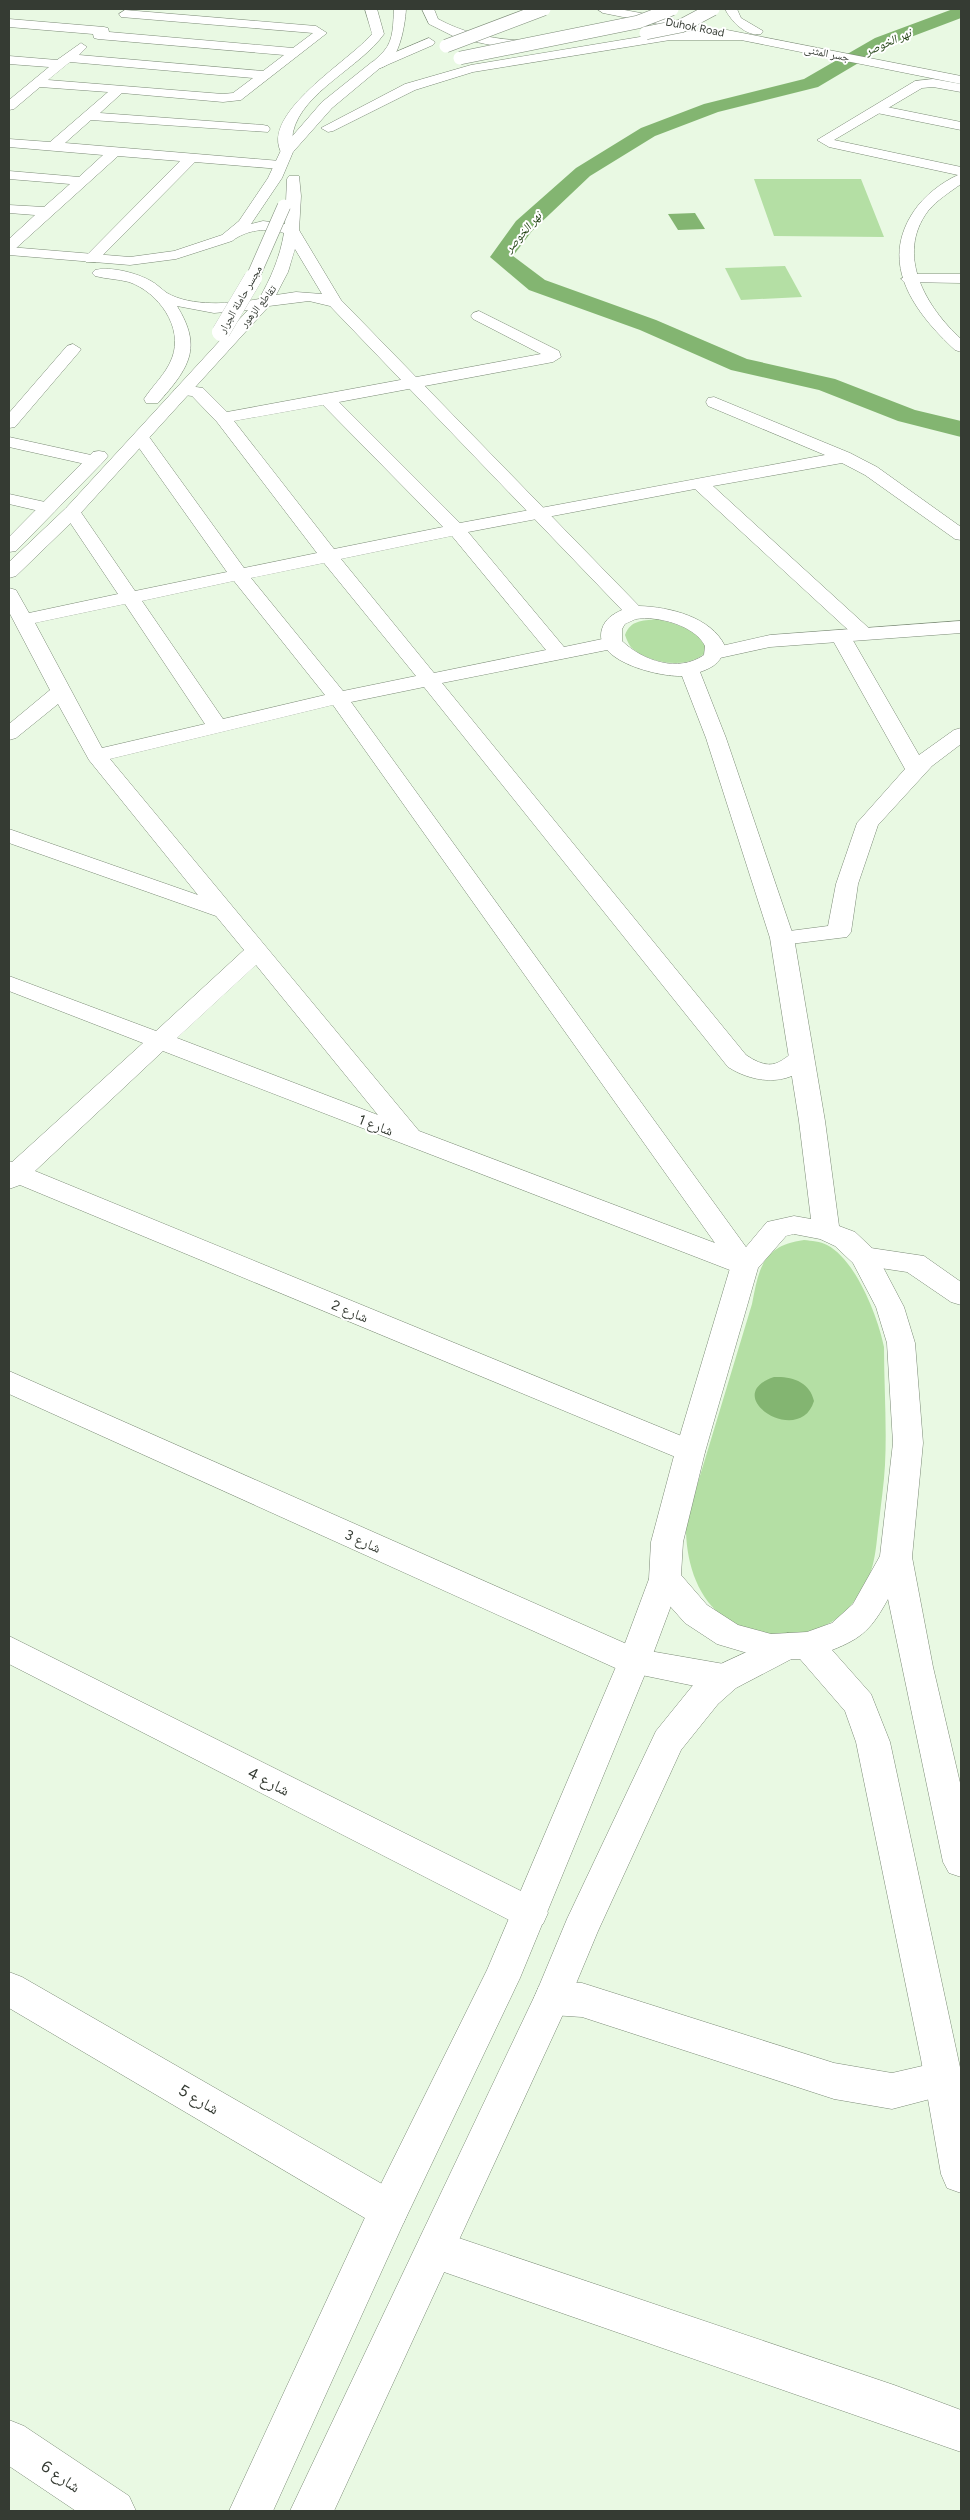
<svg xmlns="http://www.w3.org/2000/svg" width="970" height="2520" viewBox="0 0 970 2520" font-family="Figtree,'Noto Naskh Arabic',sans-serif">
  <rect width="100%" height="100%" fill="#e9f9e3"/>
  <path fill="#b4dfa4" d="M754 179H861L884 237 774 236Z
    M785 266 802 297 741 300 725 268Z
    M657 619C677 624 696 630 710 646 697 671 652 665 633 649 629 646 627 640 625 635 631 620 641 621 657 619Z
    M804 1240C812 1241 820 1241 827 1245 856 1260 878 1317 884 1347 884 1386 887 1426 885 1465 884 1484 881 1503 879 1522 876 1544 876 1568 863 1588 858 1596 851 1606 845 1612 813 1642 754 1641 721 1615 694 1593 685 1555 686 1522L752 1304C759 1268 762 1246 804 1240Z"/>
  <path fill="#83b571" d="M695 213 705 229 678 230 668 214Z
    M774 1377C792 1376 810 1382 814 1401 800 1448 718 1396 774 1377Z"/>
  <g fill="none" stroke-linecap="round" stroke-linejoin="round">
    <path fill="#83b571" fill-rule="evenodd" d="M953 9H961V18L887 46 818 87 718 112 655 136 590 176 532 231 513 256 545 280 656 320 747 359 835 379 915 410 961 421V437L898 421 819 390 731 370 640 330 529 290 490 257 516 221 576 168 641 128 704 104 804 79 875 38Z"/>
    <g stroke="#7c8b77" stroke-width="1">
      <path id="street" d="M125 10 316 26 327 33 241 100 223 102 122 93 100 113 263 125 268 126 270 129 268 132 91 120 65 143 280 161 287 165 280 169 195 162 96 262H86L84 259 86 256 180 161 118 156 14 250 9 251V239L35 215 9 213V205L44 207 70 184 9 179V171L79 177 103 155 9 147V139L50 142 108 92 40 87 14 109 9 110V100L49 67 9 64V56L57 60 81 43 87 47 79 55 263 71 284 55 98 39 94 38 93 34 9 27V19L104 27 108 28 109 32 293 48 313 33 121 17 119 14ZM70 62 253 78 233 93 223 94 48 80Z
        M877 105 961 122V130L872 112 870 109Z
        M909 274H961V283L904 282 901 279Z
        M479 311 559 351 561 357 553 362 339 402 460 523 825 455 708 406 706 402 708 398 714 397 850 453 877 467 961 527V540L955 539 865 475 842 463 713 486 872 631 875 635 872 639H858L695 489 468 532 564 647 612 637 619 639 622 643 619 647 612 649 442 683 746 1055C784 1081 783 1044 811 1051L814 1057C795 1087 756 1085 728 1067L424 687 351 702 759 1265 755 1272 745 1275 735 1272 163 1051 35 1171 701 1444 705 1452 701 1460 690 1463 20 1185 9 1189V1161L12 1162 143 1043 9 991V976L156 1031 244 950 216 916 9 843V829L198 895 89 760 58 704 16 738 9 740V724L50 690 9 612V588L16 590 29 613 118 594 63 512 66 508H78L135 591 227 572 132 438 135 434H147L244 568 317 553 217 422 192 396 176 394 174 390 182 385 203 388 227 412 541 354 473 319 471 316 473 313ZM323 405 443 527 334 549 234 421ZM452 536 546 650 434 673 341 559ZM324 563 416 676 343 691 251 578ZM234 581 325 695 223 719 142 601ZM125 604 205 724 102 748 35 623ZM333 705 715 1243 419 1131 110 759ZM256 965 378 1115 177 1038Z
        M73 344 81 349 79 352 15 427 9 428V413L67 346Z
        M9 437 100 457 103 461 100 465 94 466 9 447Z
        M9 494 54 504 57 508 54 512 48 513 9 504Z
        M841 631 848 633 851 637 919 755 954 730 961 728V744L932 766 878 825 858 884 851 932 847 937 782 945 774 943 770 938 774 933 828 926 836 884 857 823 905 769 831 637 834 633Z
        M864 1247 924 1256 961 1282V1305L951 1302 907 1272 854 1264 850 1257 854 1250Z
        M9 1371 638 1649 724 1664 736 1668 740 1678 736 1688 724 1692 622 1671 9 1394Z
        M9 1636 543 1902 548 1913 543 1924 530 1929 517 1924 9 1664Z
        M9 1972 22 1977 403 2196 409 2210 403 2224 389 2230 375 2224 9 2008Z
        M552 1981 582 1983 834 2063 892 2073 944 2061 957 2066 961 2075 957 2092 892 2109 834 2099 582 2017 552 2015 539 2010 534 1998 539 1986Z
        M435 2230 894 2385 961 2410V2452L421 2264 415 2250 421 2236Z
        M9 2420 24 2426 129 2496 136 2511H76L9 2466Z"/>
    </g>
    <g stroke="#7c8b77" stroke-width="1">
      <path id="secondary" d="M933 79 961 84V92L933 87 922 88 834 140 961 167V184C950 192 937 200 928 211 895 255 926 307 961 339V352L955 350C915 313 878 264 914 211 924 196 942 182 958 175L829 147 817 140 915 81Z
        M961 621V633L770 647 715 659 708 657 705 653 708 649 770 635Z
        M665 1566 676 1570 681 1579 650 1662 520 1978 403 2224 273 2511H229L375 2196 487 1970 618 1662 649 1579 654 1570Z
        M788 1633 799 1637 804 1646 799 1655 736 1688 718 1704 681 1750 598 1931 565 2010 334 2511H290L537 1991 567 1919 656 1731 694 1684 712 1668Z"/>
    </g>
    <g stroke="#7c8b77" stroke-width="1">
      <path id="primary" d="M429 38 435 42 433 45 380 68 332 108 293 152 282 178 251 224 263 221 285 224 287 179 289 176H299L301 196 299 230 341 300 639 606C670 607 711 617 725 646 722 661 715 667 700 672L726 738 794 938 825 1121 839 1226 855 1232 874 1250 904 1307 915 1343 923 1443 912 1557 933 1667 961 1787V1877L949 1873 943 1862 888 1599C872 1628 863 1638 832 1650L871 1694 890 1742 961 2072V2193L947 2188 941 2174 921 2059 856 1742 845 1711 800 1659 771 1660 717 1644 685 1623 654 1588 649 1579 651 1542 675 1452 731 1265 767 1222 794 1216 811 1219 799 1121 770 938 706 738 682 676C659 677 592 661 602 629 605 619 613 614 622 610L330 306 309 301 269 306 78 516 16 576 9 578V562L66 508 248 310 214 313 177 306C203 348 189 368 158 403H146L144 399C153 385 166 374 172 358 184 327 158 292 129 282 118 279 106 279 95 276L92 273 95 270C111 266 137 273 151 281 157 284 161 289 167 293 191 307 232 304 259 299 271 278 280 257 284 233 267 227 246 230 232 241L176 259 130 265 9 255V247L130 257 174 251 222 235 239 221 268 178 282 148 322 102 372 62ZM295 249 322 294 296 292 276 295 288 272ZM636 619C657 615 696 626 705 646L704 655C678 673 643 661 622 641V629L625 624ZM794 1234 820 1239 835 1246 853 1263 876 1307 887 1343 893 1443 880 1556 853 1604 832 1623 807 1632 771 1634 738 1625 707 1605 681 1575 683 1542 705 1452 758 1268 786 1236Z
        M99 451 105 452 108 456 105 460 16 551 9 552V537L93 452Z"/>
    </g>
    <g stroke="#7c8b77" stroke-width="1">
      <path id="highway" d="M365 9H377L384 34C361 67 302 92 293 132 292 138 293 145 294 151L287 155 282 154C258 114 351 60 372 34Z
        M394 9H406C405 26 398 74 372 68L370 65C374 60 380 56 384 51 394 40 393 23 394 9Z
        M422 9H434L438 19C462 32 487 38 514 40 523 41 538 38 544 45 534 56 468 41 453 36 445 32 437 28 429 24Z
        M597 9H619L673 19 679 23 673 27 603 13Z
        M725 9H737L741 18 763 31 761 34C746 37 731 21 725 9Z
        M727 30 961 76V84L741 40H670L473 72 415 90 333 131 328 132 321 128 405 84 471 65 670 32Z"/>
    </g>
    <use href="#street" fill="#fff" fill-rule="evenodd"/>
    <use href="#secondary" fill="#fff" fill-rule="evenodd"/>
    <use href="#primary" fill="#fff" fill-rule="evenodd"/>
    <use href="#highway" fill="#fff" fill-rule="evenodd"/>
    <g stroke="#7c8b77" stroke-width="14" stroke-linecap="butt">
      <path id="primary-bridge-far1" d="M446 46 544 9
        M252 279 284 206"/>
    </g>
    <g stroke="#7c8b77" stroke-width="18" stroke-linecap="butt">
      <path id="primary-bridge" d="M221 332 253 278"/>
    </g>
    <g stroke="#7c8b77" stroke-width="14" stroke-linecap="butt">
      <path id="highway-bridge" d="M646 33 681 26 713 9
        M460 58 638 22 672 9"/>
    </g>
    <use href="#primary-bridge-far1" stroke="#fff" stroke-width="13"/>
    <use href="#primary-bridge" stroke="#fff" stroke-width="18"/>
    <use href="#highway-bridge" stroke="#fff" stroke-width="13"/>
  </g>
  <g text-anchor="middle" stroke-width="4" stroke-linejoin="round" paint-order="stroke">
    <g font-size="11" fill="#353b33" stroke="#fff">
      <text transform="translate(695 27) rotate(11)" y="4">Duhok Road</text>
      <text transform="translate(827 53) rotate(11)" y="4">جسر المثنى</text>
      <text transform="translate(240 299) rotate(-60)" y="4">مجسر حاملة الجرار</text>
      <text transform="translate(258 306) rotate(-51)" y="4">تقاطع الزهور</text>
    </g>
    <g font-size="12" font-style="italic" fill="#204112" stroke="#fff">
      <text transform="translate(888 42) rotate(-24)" y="4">نهر الخوصر</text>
      <text transform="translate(523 232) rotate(-49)" y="4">نهر الخوصر</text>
    </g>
    <g font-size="14" fill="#353b33" stroke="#fff">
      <text transform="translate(376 1125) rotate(21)" y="5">شارع 1</text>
      <text transform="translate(350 1311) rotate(22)" y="5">شارع 2</text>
      <text transform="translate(363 1541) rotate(24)" y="5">شارع 3</text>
    </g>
    <g font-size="16" fill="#353b33" stroke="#fff">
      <text transform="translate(269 1781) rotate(27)" y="6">شارع 4</text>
      <text transform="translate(199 2099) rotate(30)" y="6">شارع 5</text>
      <text transform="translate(61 2476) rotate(34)" y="6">شارع 6</text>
    </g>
  </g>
  <rect width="970" height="2520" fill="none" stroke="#353b33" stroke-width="20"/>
</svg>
